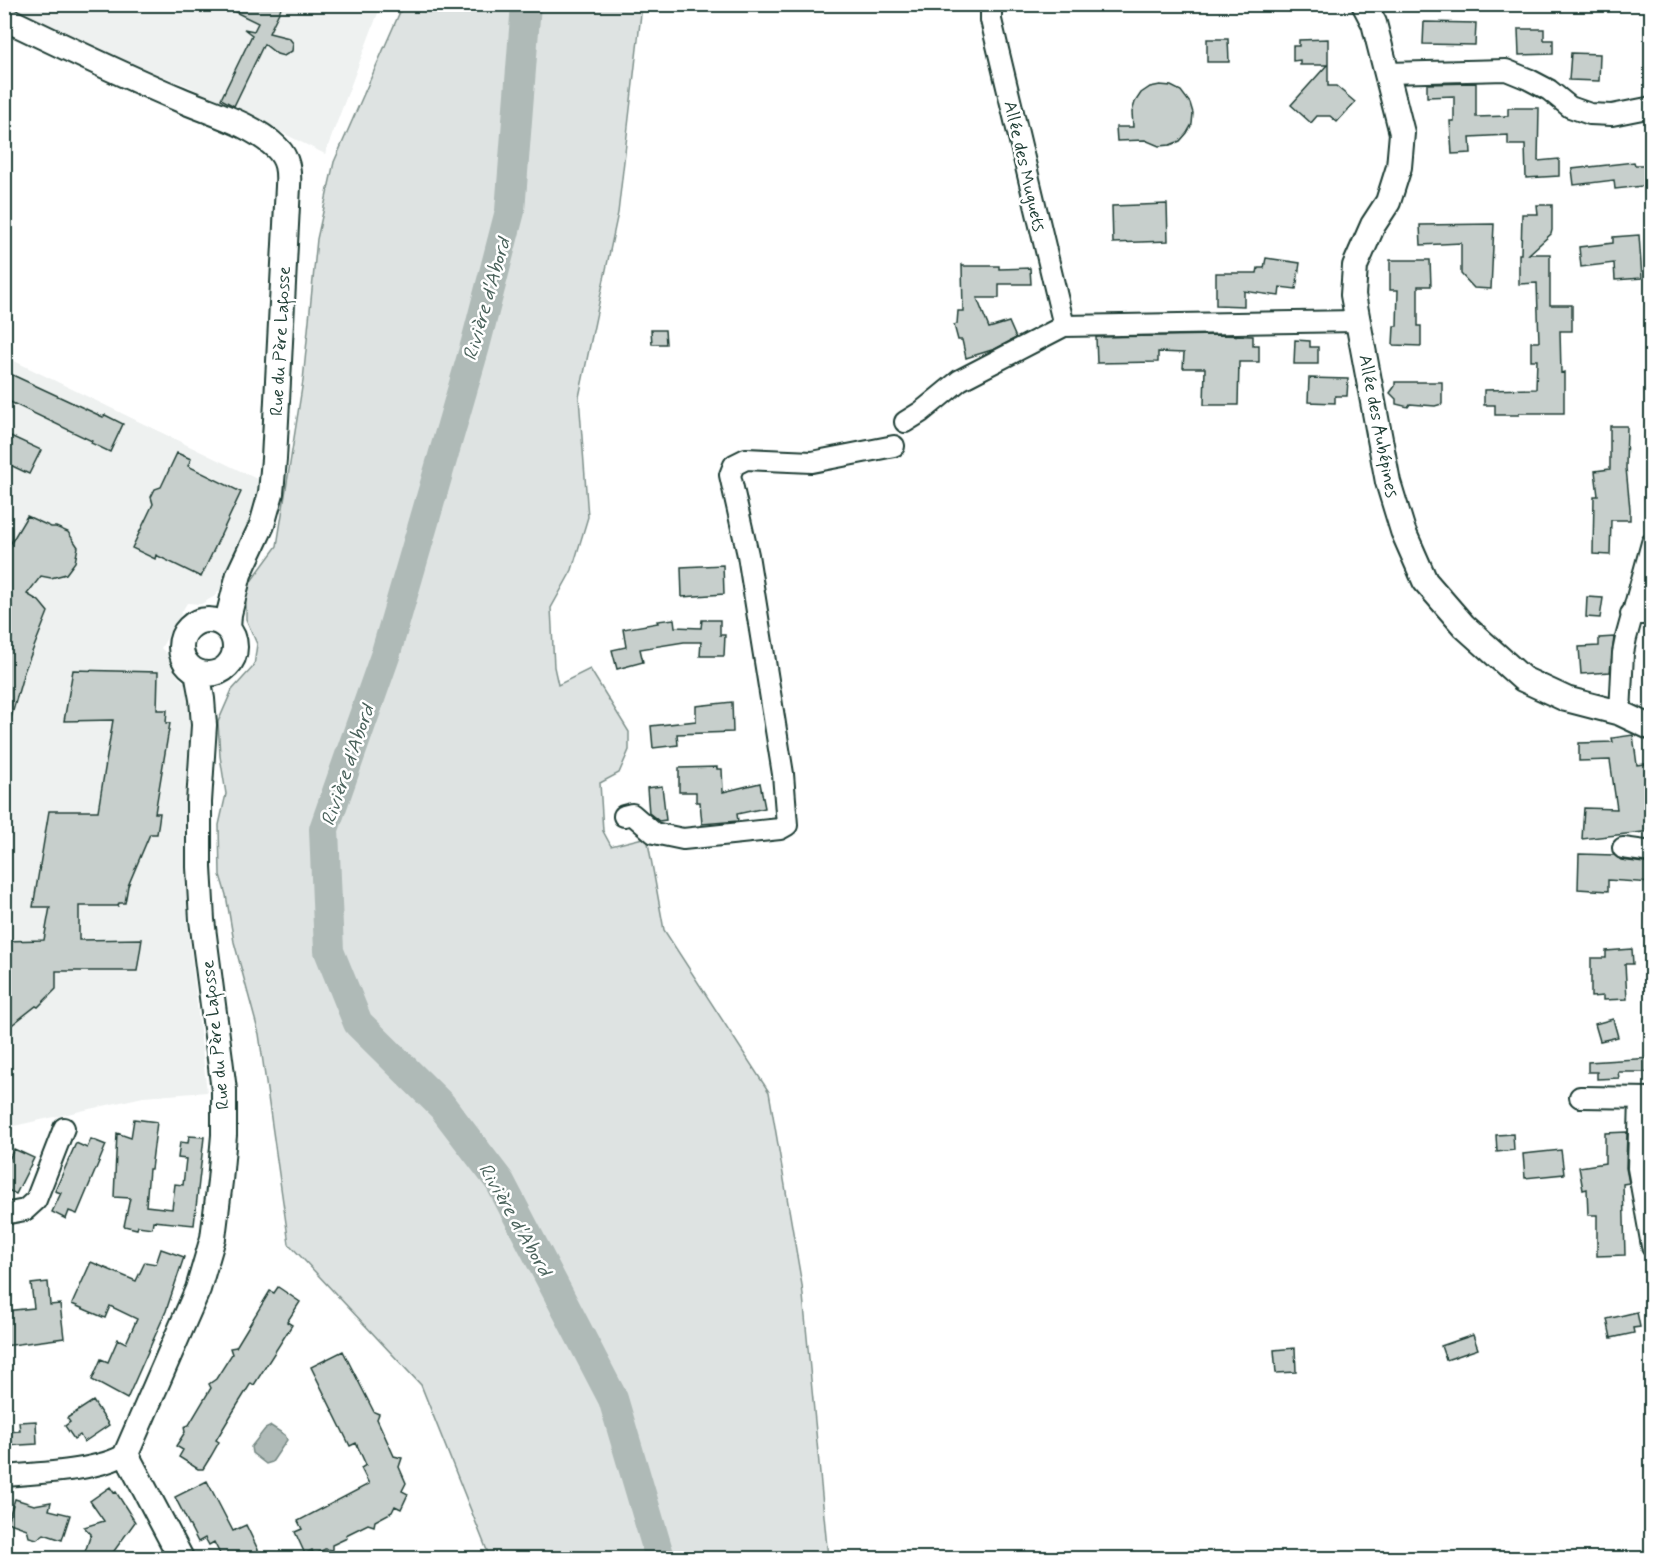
<svg xmlns="http://www.w3.org/2000/svg" width="1656" height="1563" viewBox="0 0 1656 1563" font-family="Mynerve,sans-serif">
  <rect width="100%" height="100%" fill="#fff"/>
  <filter id="ink" filterUnits="userSpaceOnUse"><feTurbulence type="fractalNoise" baseFrequency=".0167" numOctaves="2"/><feDisplacementMap in="SourceGraphic" scale="12" xChannelSelector="R" yChannelSelector="G"/><feConvolveMatrix kernelMatrix="1 2 1 2 8 2 1 2 1" color-interpolation-filters="sRGB"/></filter>
  <g filter="url(#ink)">
    <path fill="#eef1f0" d="M5 5V4L381 5 325 154 186 85 104 53Z
      M4 356 261 481 252 512 221 588 215 596 201 604 187 603 161 648 171 658 178 677 192 689 185 796 187 917 207 1092 143 1097 5 1128Z"/>
    <path fill="#dee3e2" stroke="#7e908b" stroke-width="1.5" d="M403 5H642L618 213 579 397 588 517 572 570 551 608 554 667 558 685 590 669 629 732V750L619 773 600 783 603 831 611 846 647 837 664 930 769 1092 802 1285 828 1558H490L421 1385 289 1244 259 1034 234 942 226 895 220 875 219 825 226 794 220 756 218 722 232 690 254 666 257 644 246 619V598L249 584 277 546 303 381 317 239 334 162Z"/>
    <path fill="#afbab7" stroke="#758883" stroke-width="1.5" d="M271 1426 285 1435 287 1440 272 1462 266 1464 252 1453 251 1447 265 1429Z"/>
    <g fill="none" stroke-linecap="round" stroke-linejoin="round">
      <path stroke="#afbab7" stroke-width="30" d="M526 4 510 211 475 346 385 656 324 829 329 951 358 1023 442 1106 500 1182 613 1399 660 1558"/>
    </g>
    <path fill="#c7cfcc" stroke="#1f3d34" stroke-width="1.5" d="M219 4H283L269 33 289 38 293 43 292 51 284 56 277 54 264 44 234 106 221 99 252 35 244 29 254 31 258 23Z
      M1424 22 1476 23 1475 45 1423 44Z
      M1518 29H1544V40H1553V54L1519 55Z
      M1207 39H1228L1229 62H1207Z
      M1328 39V86H1336L1355 102 1337 122 1330 116H1317L1311 123 1291 105 1327 65H1300V60L1293 61V46H1299V40Z
      M1571 53 1600 54 1599 81 1569 80Z
      M1476 83V117L1508 116V108H1539L1538 161 1559 159V176L1526 178 1525 145H1508V135L1470 137 1471 153 1452 154 1450 121H1454V96L1427 97V84Z
      M1160 85 1171 86 1181 91 1190 103 1193 113 1192 124 1187 133 1180 141 1170 145 1159 146 1145 140 1117 141 1116 127H1133L1132 112 1135 102 1141 93 1150 87Z
      M1634 162 1635 165H1652V185L1615 189 1614 180 1574 185 1572 169Z
      M1167 204 1168 241 1113 243 1112 206Z
      M1537 205H1552V230L1551 234 1529 254H1550V305H1572V331H1560L1561 373 1564 372V413H1519V415H1495V405H1484V390L1536 389 1537 360H1531V342H1539L1537 283 1519 284V254H1521L1522 214H1538Z
      M1494 224 1491 289 1474 288 1461 274V243L1421 245 1420 225Z
      M1639 235 1642 278 1615 280 1614 263 1581 267 1579 247 1613 243V237Z
      M1266 258 1300 263 1296 289 1280 287 1279 296 1244 291V306L1216 305V273H1257L1258 268H1264Z
      M1390 260H1430L1431 286H1418V326H1421V346L1393 345 1394 326H1397L1398 290H1390Z
      M962 265 963 266H999V269L1030 268 1031 284H999V298H977L989 328 1009 322 1016 338 995 349 966 358 962 340H958L954 325 957 324 958 311H963Z
      M651 330H665L666 344H652Z
      M1218 335 1253 336V345H1259V362H1239L1238 405H1204L1205 368H1183L1184 353 1158 352V362L1097 363 1096 337Z
      M1295 340 1310 341V347H1318V364H1294Z
      M4 371 103 417 105 415 123 424 110 452 91 443 92 441 4 399Z
      M1309 378 1348 379 1347 396H1335V403L1308 402Z
      M1395 382H1442V404L1435 406 1410 404 1408 407 1396 404V399L1390 393 1395 386Z
      M1610 426H1627L1626 468 1630 509V520H1611L1610 555 1593 554 1594 496H1598L1595 471 1610 469Z
      M4 433 41 450 29 474 4 462Z
      M177 453 191 459 188 466 241 492 201 577 156 555 155 559 132 548 153 504 151 497 155 489 161 487Z
      M27 516 51 527H56L68 532 78 547 75 562 66 574 51 578 41 576 27 594 39 601 48 612 24 672 9 725H4V543H11Z
      M723 565 724 594 682 597 681 567Z
      M1587 597 1603 598 1600 618 1586 617Z
      M674 619 675 627 701 628 702 620H720V635H725L724 656H700L701 642H684L640 649 643 662 617 669 612 650 626 647 623 629 658 623 657 621Z
      M1614 637 1610 672 1581 674 1579 647 1599 646V638Z
      M73 670 158 672 157 710H167L166 723H170L155 813H160L157 834H150L128 886 125 903H119L118 906H79V940L142 939 137 971H56V989L38 1007 36 1006 4 1031V941L44 940 50 907H33L49 811H98L113 720 64 721Z
      M732 702 733 732 677 734 678 745 653 748 651 726 696 721V706Z
      M1633 735 1637 765 1652 763V831L1582 839 1584 808 1617 809 1610 760 1579 761V743L1613 742 1612 738Z
      M717 767V769H722L723 792 760 783 765 808 737 814 738 821 702 824 700 802H696V792H679V768Z
      M662 786 666 820 659 821 649 813 647 788Z
      M1579 854 1614 855 1621 860 1652 864V883L1608 880V891L1578 889Z
      M1632 949 1633 964H1625L1627 999 1603 1000V996L1591 997V958H1606V951Z
      M1613 1019 1618 1037 1600 1041 1595 1024Z
      M1652 1058V1072H1618L1619 1078 1597 1079V1072H1588V1062Z
      M134 1119 157 1122 151 1169H149L146 1206 172 1209 175 1184 183 1185 186 1159 178 1158 180 1142 188 1143 189 1136 204 1137 194 1225 153 1221 152 1228 138 1226 137 1229 124 1226 130 1198 114 1197 117 1133 131 1138Z
      M1627 1132 1626 1168 1629 1183 1623 1184 1625 1255 1597 1256V1215H1588L1587 1189 1583 1190 1579 1167 1605 1163V1133Z
      M1513 1134 1514 1150 1497 1152 1496 1135Z
      M91 1139 106 1145 77 1214 69 1211 66 1219 52 1212 61 1193 55 1191 76 1143 87 1148Z
      M14 1149 34 1158 16 1194 4 1188V1170Z
      M1561 1150 1564 1174 1525 1178 1523 1154Z
      M161 1249 184 1257 166 1311 127 1399 92 1380 101 1359 108 1362 118 1339 126 1343 137 1319 110 1306 105 1318 72 1304 91 1262 136 1281 145 1262 156 1264Z
      M48 1282 50 1305 60 1304 64 1338 4 1346V1311L34 1308 31 1284Z
      M278 1287 300 1302 287 1322 292 1325 254 1385 251 1383 233 1412 216 1440 219 1442 211 1456 203 1469H198L179 1457 183 1450 176 1446 185 1432 184 1427 189 1425 211 1388 209 1384 216 1379 232 1354 230 1348 236 1347 270 1291 274 1293Z
      M1637 1312 1640 1327 1633 1328 1634 1333 1611 1338 1607 1319Z
      M1473 1335 1478 1349 1446 1360 1441 1346Z
      M1295 1348 1296 1372 1276 1373 1274 1350Z
      M343 1351 374 1412 379 1414 377 1419 394 1456 402 1458 399 1467 406 1483 402 1491 408 1494 401 1509 395 1506 392 1512 375 1521 374 1526 368 1524 346 1535 347 1538 332 1545V1550L325 1549 314 1555 312 1550 305 1554 295 1532 302 1529 298 1521 369 1484 361 1468 366 1465 356 1443 350 1446 311 1367Z
      M93 1401 109 1425 84 1442 80 1435 74 1439 65 1426 70 1422 67 1418Z
      M36 1421 37 1444 4 1446V1432L20 1431 19 1422Z
      M207 1481 233 1531 246 1525 262 1558H222L214 1542 209 1545 205 1538 198 1542 175 1497Z
      M110 1487 114 1493 116 1492 135 1522 109 1558H83L91 1534 84 1527 104 1521 90 1501Z
      M15 1499 34 1505 51 1502 49 1510 70 1515 62 1540 44 1534 37 1539 29 1537 27 1529 7 1522Z"/>
    <g fill="none" stroke-linecap="round" stroke-linejoin="round">
      <g stroke="#1f3d34" stroke-width="24">
        <path id="minor" d="M991 4V20L1064 326
          M1387 73 1506 70 1528 79 1549 90 1570 107 1590 114 1612 115 1652 107
          M905 422 921 412 960 380 1064 326 1358 321
          M1631 614H1652
          M1620 713 1623 653 1626 638 1652 543
          M624 816 632 814 654 833 683 839 780 829 787 825 783 774 748 555 730 475 734 465 746 459 812 462 894 446
          M1623 848 1652 852
          M1580 1097 1652 1098
          M1640 1098 1638 1168 1652 1246
          M4 1214 25 1210 36 1200 64 1128
          M4 1476C38 1473 98 1471 126 1454"/>
      </g>
      <g stroke="#1f3d34" stroke-width="28">
        <path id="tertiary" d="M1364 4 1374 23 1402 133 1399 167 1388 202 1373 225 1355 266 1353 295 1388 482 1403 531 1425 581 1464 626 1523 679 1566 699 1620 713 1652 728
          M4 18C62 46 120 74 179 99 211 113 251 123 277 148 288 159 289 171 288 186L274 459 271 493 262 525 239 574 229 614 228 629
          M181 647a27 27 0 1 1 54 0a27 27 0 1 1-54 0Z
          M181 1558 126 1454 198 1289 213 1238 220 1181 224 1135V1090L202 920 199 867V802L204 725 202 699 197 672"/>
      </g>
      <use href="#minor" stroke="#fff" stroke-width="20"/>
      <use href="#tertiary" stroke="#fff" stroke-width="24"/>
    </g>
  </g>
  <g text-anchor="middle" stroke-width="5" stroke-linejoin="round" paint-order="stroke">
    <g font-size="18" fill="#1f3d34" stroke="#fff">
      <text transform="translate(1025 166) rotate(77)" y="6">Allée des Muguets</text>
      <text transform="translate(280 341) rotate(-87)" y="6">Rue du Père Lafosse</text>
      <text transform="translate(1379 426) rotate(79)" y="6">Allée des Aubépines</text>
      <text transform="translate(215 1035) rotate(-96)" y="6">Rue du Père Lafosse</text>
    </g>
    <g font-size="20" font-style="italic" fill="#4a625b" stroke="#fff">
      <text transform="translate(486 299) rotate(-74)" y="7">Rivière d'Abord</text>
      <text transform="translate(347 765) rotate(-71)" y="7">Rivière d'Abord</text>
      <text transform="translate(516 1219) rotate(60)" y="7">Rivière d'Abord</text>
    </g>
  </g>
  <rect width="1656" height="1563" fill="none" stroke="#fff" stroke-width="24"/>
  <rect x="12" y="12" width="1632" height="1539" fill="none" stroke="#1f3d34" stroke-width="2" filter="url(#ink)"/>
</svg>
